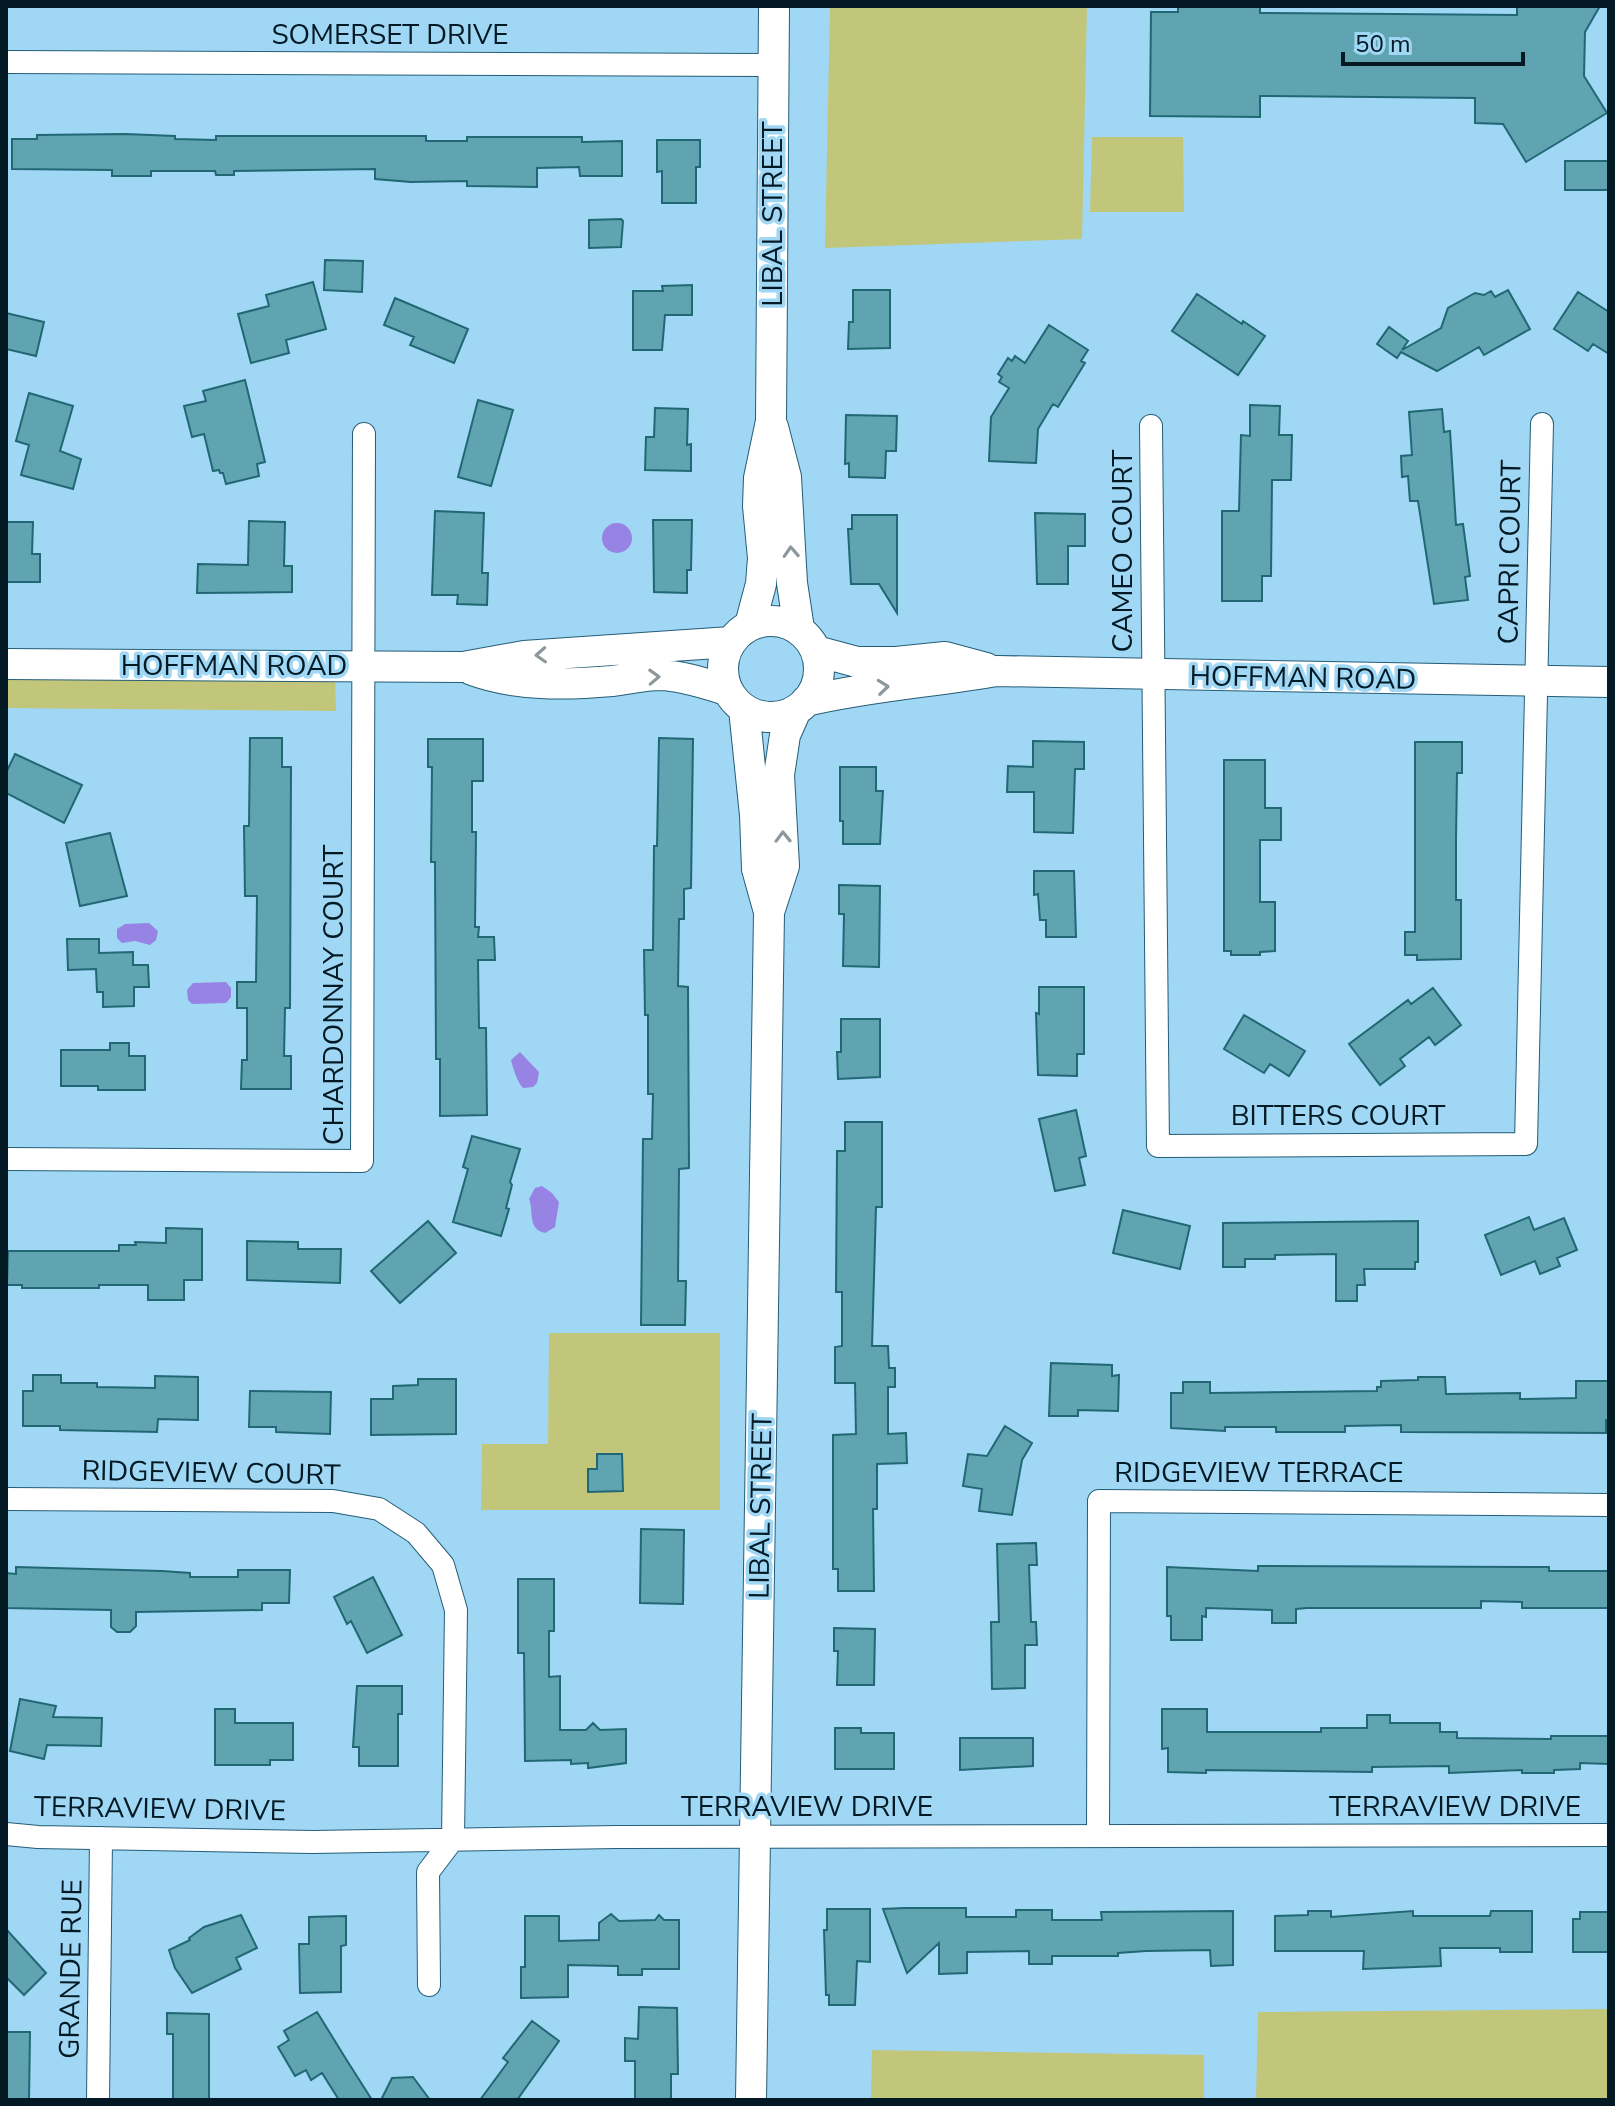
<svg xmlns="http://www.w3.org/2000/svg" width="1615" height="2106" viewBox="0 0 1615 2106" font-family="'Nunito Sans',sans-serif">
  <rect width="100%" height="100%" fill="#9fd7f5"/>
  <path fill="#c2c67b" d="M830 6H1087L1082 239 825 248Z
    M1092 137H1183L1184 212H1090Z
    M6 680H335L336 711 6 708Z
    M549 1333H720V1510H481L482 1444H548Z
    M1609 2009V2100H1256L1258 2012Z
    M872 2050 1204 2055V2100H871Z"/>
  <path fill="#9683e3" d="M602 538a15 15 0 1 1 30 0a15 15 0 1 1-30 0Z
    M149 923 158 931 156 940 150 945 135 941 122 943 117 938V929L125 924Z
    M226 982 231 988V997L226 1003 192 1004 188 1000 187 990 193 983Z
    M520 1052 539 1072 537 1083 533 1087 523 1088C517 1082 513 1068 511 1060Z
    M542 1186 552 1193 559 1202 555 1227 545 1233C527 1229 534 1211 529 1199L535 1188Z"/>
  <path fill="#60a4b1" stroke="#216874" stroke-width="2" d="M1178 6H1260V13L1517 15V6H1600L1585 32 1584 76 1607 113 1526 162 1503 124 1475 123V98L1260 96V117L1150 116 1151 12H1178Z
    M125 134 175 136V139L216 140V136H426V141H467V137H582V142L622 141V176H580L579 167 537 168V187L467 186V181L411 182 375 179V169L234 171V175H216L215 171H151V176H112V170L12 169V139H37V135Z
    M657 140H700V167H696V203H662V171L657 172Z
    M1565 161H1609V190H1565Z
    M621 219 623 221 621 247 589 248V220Z
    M325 260 363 261 362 292 324 290Z
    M313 282 326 329 286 340 289 353 251 363 238 314 269 306 266 295Z
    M692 285V315H665L662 350H633V291H663L662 286Z
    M853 290H890V348L848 349 849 322H853Z
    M1508 290 1530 329 1484 355 1479 347 1437 371 1401 352 1397 358 1377 344 1389 327 1408 341 1402 350 1441 328 1448 308 1475 293 1484 295 1491 291 1495 297Z
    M1578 292 1609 312V354L1593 344 1588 351 1554 329Z
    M1197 294 1242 324 1243 321 1265 336 1238 375 1172 331Z
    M395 298 468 329 454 363 410 345 414 337 384 325Z
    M6 313 44 322 36 356 6 349Z
    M1049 325 1088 350 1081 361 1085 363 1058 407 1053 404 1038 429 1036 463 989 461 991 417 1009 388 999 382 1002 377 998 374 1008 358 1012 361 1015 356 1025 363Z
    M245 380 265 462 257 464 259 476 226 484 223 473H220L219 470 213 471 204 434 192 437 184 406 206 401 203 391Z
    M29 393 73 406 60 451 81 459 73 489 21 475 29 445 16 441Z
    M478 400 513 410 491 486 458 477Z
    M1250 405 1280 406 1279 435H1292L1291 480H1272L1271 576H1262V601H1222V511H1239L1241 435 1250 436Z
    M655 408 688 409 687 445 691 444V471L645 470 646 437H654Z
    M1442 409 1444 432 1450 431 1456 525 1463 524 1470 576 1465 577 1468 600 1434 604 1418 501H1410L1408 476 1402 477 1401 456 1412 455 1409 412Z
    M846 415 897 416 896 451H886L885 478 849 477V463L845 464Z
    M435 511 484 513 482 573H488L487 605 457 604 458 595H432Z
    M1035 513 1085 514V546H1068V584H1037Z
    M852 515H897V613L879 584H851L848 529H852Z
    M653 520H692L691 570H687V593L654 592Z
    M249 521 285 522 284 566H292V592L197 593 198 564 248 565Z
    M6 522H33L32 554H40V582H6Z
    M250 738H282V767H291L290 1008H285L284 1056H291V1089H241L242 1060H247V1008H237V982H256L257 896H245L244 826H249Z
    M659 738 693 739 691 888 684 889V919H679L678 986 688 987 689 1168 679 1169 678 1281H686L685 1325H641L643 1139H652L653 1094H648V1015H645L644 950H653L654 846H657Z
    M428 739H483V781H472V832H476L475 927H479L478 937H494L495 960H478L479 1028H486L487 1115 440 1116V1059H436L435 862H431L432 767H428Z
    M1033 741 1084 742V769H1075L1073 833 1034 832V792H1007L1008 766 1033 767Z
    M1415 742H1462V773H1457L1456 839V900H1461V959L1417 960V955H1405V932H1415Z
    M15 754 82 785 64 823 6 793V773Z
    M1224 760H1265V808H1281V840H1260V902H1275V951L1260 952V955H1231V951H1224Z
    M840 767H876V791H883L880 844H843V821H840Z
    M110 833 127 896 80 906 66 843Z
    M1034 871H1074L1076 937H1046V920H1040L1038 894 1034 895Z
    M839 885 880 886 879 967 843 966 844 914H839Z
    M67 939H99V953L133 952V965H148L149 987H134V1006L103 1007V992H97L96 969 68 970Z
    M1039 987H1084V1054H1077V1076L1038 1075 1036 1013 1039 1014Z
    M1433 988 1461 1025 1435 1045 1429 1037 1400 1059 1405 1066 1380 1085 1349 1044 1408 1000 1411 1004Z
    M1244 1015 1305 1051 1289 1076 1270 1064 1264 1073 1224 1049Z
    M841 1019H880V1077L838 1079 837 1052H841Z
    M110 1043H129V1056H145V1090H98V1086H61V1050H110Z
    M1076 1110 1086 1156 1079 1158 1085 1185 1055 1191 1039 1119Z
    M845 1122H882V1207H876L872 1346H888L889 1368H895V1387H888V1434L906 1433 907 1463 877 1464V1509H873L874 1591H838V1569H833V1435L856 1434 855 1383H835V1347L842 1346V1292H836L837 1151H845Z
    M472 1136 520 1149 510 1182 512 1185 506 1208 509 1209 501 1236 453 1222 468 1169 463 1167Z
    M1123 1210 1190 1226 1180 1269 1113 1253Z
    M1529 1217 1534 1230 1564 1218 1577 1250 1557 1258 1560 1266 1540 1274 1535 1261 1501 1275 1485 1235Z
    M428 1221 456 1253 400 1303 371 1271Z
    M1418 1221V1262H1415V1269H1364L1365 1285H1357V1301H1336V1254L1275 1255V1259H1245V1267H1223V1223Z
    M166 1228 202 1229V1280H184V1300H148V1285H99V1288H22V1285H7L8 1251H119V1245H136L135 1242 166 1243Z
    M247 1241 298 1242V1249H341L340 1283 247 1280Z
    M1051 1363 1112 1365V1376L1119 1375 1118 1411 1078 1410V1416H1049Z
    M33 1375H61V1383H97V1387L155 1388V1376L198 1377V1420L158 1419 157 1432 60 1430V1426H23V1391H33Z
    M1418 1377H1445L1446 1394 1520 1393V1399L1576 1398V1381H1609V1420H1606V1433L1401 1432V1425L1345 1426V1432H1276V1427H1225V1431L1171 1428V1393H1183V1382H1210V1393L1377 1391V1387H1381V1381L1418 1380Z
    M418 1379H456V1434L371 1435V1399H393V1386L418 1385Z
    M250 1391 331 1392 330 1434 276 1432V1427H249Z
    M1005 1426 1032 1443 1022 1460 1012 1515 979 1511 982 1489 963 1486 968 1454 987 1456Z
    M597 1454H622L623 1491 588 1492V1469H597Z
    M641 1529 684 1530 683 1604 640 1603Z
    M1036 1543 1037 1565H1029L1031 1622H1036L1037 1645H1025V1688L992 1689 991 1622H999L997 1544Z
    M1258 1566 1549 1567V1571H1609V1608H1522V1602L1481 1601V1608H1307L1296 1609V1623H1272V1610L1206 1608V1617L1202 1616V1640H1171V1616H1167V1567L1258 1571Z
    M16 1567 162 1571 190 1573V1577H238V1570H290L289 1603H262V1610L136 1612V1626L130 1632H117L111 1627V1610L6 1608V1573L16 1574Z
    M373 1577 402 1635 367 1653 351 1621 347 1624 334 1597Z
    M518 1579H554V1631H549V1677L560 1676V1730H586L593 1723 600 1730 626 1729V1763L588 1768V1763L571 1764V1760L525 1761 524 1653H518Z
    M834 1628 875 1629 874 1685H837L838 1651H834Z
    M357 1686H402V1714H398V1766H359V1747H353Z
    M20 1699 56 1706 53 1717 102 1718 101 1746 47 1745 44 1759 10 1751Z
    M215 1709H235V1723H293V1760H270V1765H215Z
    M1162 1709H1207V1732H1321V1728H1367V1715H1390V1723H1440V1732H1457V1738L1551 1739V1736H1609V1764L1580 1763V1769L1554 1770V1773H1522V1770L1449 1773V1766L1372 1767V1772L1206 1770V1773L1168 1772V1748L1162 1749Z
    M835 1728H861V1733H894V1769H835Z
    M960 1738H1033V1766L960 1770Z
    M904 1908H966V1917H1016V1910H1052V1920H1102L1101 1912 1233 1911V1965L1211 1966 1210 1950 1146 1951 1118 1953V1956H1052V1964H1029V1951L967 1952V1973L939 1974V1943L907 1973 883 1909Z
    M827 1909H870V1962L857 1961 855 2005H829V1995H826L824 1930H827Z
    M1308 1911H1331V1917L1413 1911V1916H1490L1491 1911H1532V1952H1500V1948H1440L1441 1966 1363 1969 1364 1951H1275V1916L1308 1915Z
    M1580 1912H1609V1952H1573V1919H1580Z
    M611 1914 619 1921 655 1920 659 1915 664 1920H679V1969H642V1975H618V1966L568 1965V1997L521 1998V1967H525V1916H559V1941L599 1940V1923Z
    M241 1915 257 1948 236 1958 241 1969 192 1993 175 1968 169 1950 190 1940 189 1938 204 1927Z
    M346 1916V1945L341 1946V1992L300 1993 299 1944H309V1917Z
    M6 1929 46 1973 24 1995 6 1977Z
    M639 2007 677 2008 678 2074H671V2100H635V2061H625V2038L638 2039Z
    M317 2012 346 2059 372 2100H339L322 2073 311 2080 306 2070 295 2076 278 2047 289 2040 284 2031Z
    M167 2013 209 2014V2100H173V2034H167Z
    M532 2021 559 2041 517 2100H480L508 2062 503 2058Z
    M6 2032H30L29 2100H6Z
    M413 2077 430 2100H381L392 2078Z"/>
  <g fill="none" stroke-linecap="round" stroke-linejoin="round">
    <g stroke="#255d76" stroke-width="24">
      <path id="street" d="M6 62 773 65
        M1151 426 1158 1146 1526 1144 1542 424
        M6 1159 362 1161 364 434
        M6 1499 333 1501 379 1509 416 1533 443 1565 456 1610 453 1839 428 1872 429 1985
        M6 1834 38 1837 313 1842 617 1837 1609 1835
        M1098 1836 1099 1501 1609 1505
        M98 2100 101 1838"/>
    </g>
    <g stroke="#255d76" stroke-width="32">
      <path id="secondary" d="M773 427 786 477 792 583 799 629
        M723 669a48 48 0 1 1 96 0a48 48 0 1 1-96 0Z
        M750 625 761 584 763 558 758 506 759 478 771 421 774 6
        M816 651 857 662H896L945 657 986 668
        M6 664 463 667 524 656 731 642
        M472 670C515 686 566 685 612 681 628 679 645 675 661 675 684 676 706 684 727 690
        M806 701C869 686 933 682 997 671L1609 682
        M744 709 755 815 757 869 769 912 751 2100
        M769 912 784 866 779 775 785 735 796 710"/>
    </g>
    <use href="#street" stroke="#fff" stroke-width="22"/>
    <use href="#secondary" stroke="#fff" stroke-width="30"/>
  </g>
  <defs><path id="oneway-chevron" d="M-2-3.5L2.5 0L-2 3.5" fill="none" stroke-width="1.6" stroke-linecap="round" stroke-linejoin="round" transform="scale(2)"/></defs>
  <g stroke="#8e989c">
    <use href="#oneway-chevron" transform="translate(791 552) rotate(-93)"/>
    <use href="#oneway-chevron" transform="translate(541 655) rotate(177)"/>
    <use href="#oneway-chevron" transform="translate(654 677) rotate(-2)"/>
    <use href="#oneway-chevron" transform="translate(883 687) rotate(-6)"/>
    <use href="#oneway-chevron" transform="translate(783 837) rotate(-91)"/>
  </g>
  <g text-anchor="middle" stroke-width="7" stroke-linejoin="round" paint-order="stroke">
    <g font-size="28" fill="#031923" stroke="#9fd7f5">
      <text x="390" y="44">SOMERSET DRIVE</text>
      <text transform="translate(772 214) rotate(-90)" y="10">LIBAL STREET</text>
      <text transform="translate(1122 551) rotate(-90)" y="10">CAMEO COURT</text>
      <text transform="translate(1509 552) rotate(-89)" y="10">CAPRI COURT</text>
      <text x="234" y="675">HOFFMAN ROAD</text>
      <text transform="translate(1303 677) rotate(1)" y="10">HOFFMAN ROAD</text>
      <text transform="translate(333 995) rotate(-90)" y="10">CHARDONNAY COURT</text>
      <text x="1338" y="1125">BITTERS COURT</text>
      <text transform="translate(211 1472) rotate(1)" y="10">RIDGEVIEW COURT</text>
      <text x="1259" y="1482">RIDGEVIEW TERRACE</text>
      <text transform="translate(760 1506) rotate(-89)" y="10">LIBAL STREET</text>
      <text x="807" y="1816">TERRAVIEW DRIVE</text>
      <text x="1455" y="1816">TERRAVIEW DRIVE</text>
      <text transform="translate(160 1808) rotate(1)" y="10">TERRAVIEW DRIVE</text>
      <text transform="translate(70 1969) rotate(-89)" y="10">GRANDE RUE</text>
    </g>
  </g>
  <rect width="1615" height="2106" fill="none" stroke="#031923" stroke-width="16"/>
  <path d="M1343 52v12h180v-12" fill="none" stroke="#031923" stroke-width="4"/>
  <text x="1355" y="52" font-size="24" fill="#031923" stroke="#9fd7f5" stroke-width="6" paint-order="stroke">50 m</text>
</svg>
